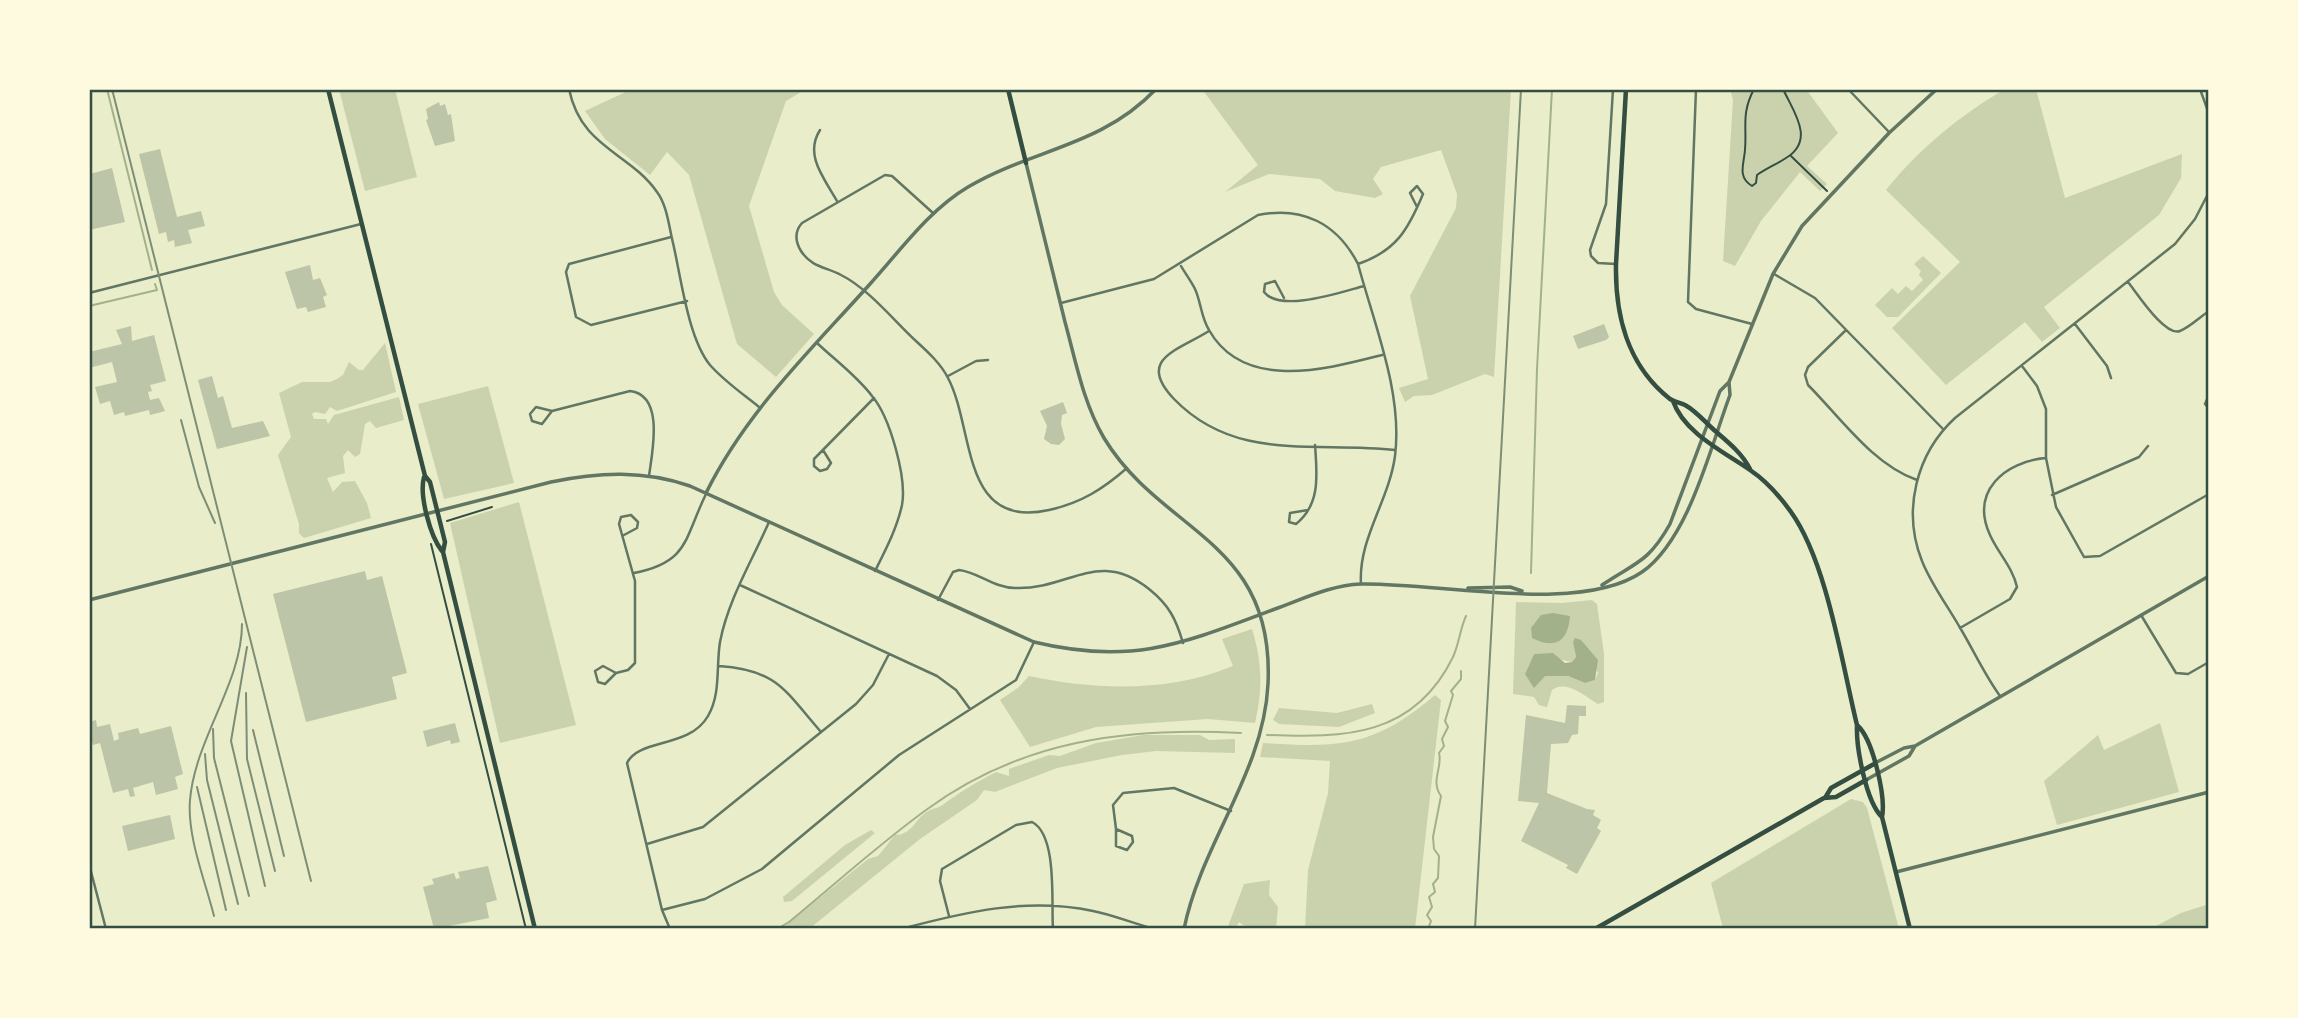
<svg xmlns="http://www.w3.org/2000/svg" width="2298" height="1018" viewBox="0 0 2298 1018" font-family="'DM Sans',sans-serif">
  <rect width="100%" height="100%" fill="#e9edc9"/>
  <path fill="#cad2ad" fill-rule="evenodd" d="M339 89H395L417 177 365 191Z
    M632 89H806L786 101 749 206 774 292 782 305 814 334 776 377 737 344 689 175 667 152 650 175 605 139 585 111Z
    M1202 89H1511L1494 377 1485 374 1432 395 1414 396 1405 402 1399 388 1428 379 1410 296 1456 208 1457 194 1441 150 1381 167 1373 179 1383 194 1375 198 1335 191 1320 179 1269 174 1225 192 1258 165Z
    M1730 89H1806L1838 133 1807 166 1827 184 1820 191 1800 172 1761 221 1735 266 1723 261 1733 100Z
    M2005 89H2036L2065 198 2182 154 2181 178 2159 215 2044 307 2060 328 2042 342 2025 322 1946 385 1892 328 1960 262 1886 190C1918 150 1960 115 2005 89Z
    M1923 256 1941 273 1898 317H1887L1875 305 1892 288 1898 294 1906 286 1912 291 1923 280 1919 275 1921 271 1914 264Z
    M385 343 396 392 337 411 330 407 325 414 315 412 312 414 314 419H326L328 424 334 415 399 397 404 420 376 428 370 421 365 424 360 454 355 457 348 450 343 456 345 473 327 478 333 492 342 482 355 481 367 503 371 518 304 538 299 533V524L278 455 291 437 279 393 302 382H330L337 379 343 375 349 362 359 370H363Z
    M488 386 514 483 444 499 418 404Z
    M519 502 576 725 500 743 450 523Z
    M1592 600 1597 604 1604 654V702L1598 704C1584 696 1567 679 1552 690L1547 707 1539 705 1534 697 1513 694 1516 602 1562 603ZM1581 640 1598 673 1595 680 1585 683 1568 676 1525 674 1534 654 1572 662 1576 657 1574 647Z
    M1252 629C1262 661 1263 689 1255 723L1208 719 1096 727 1030 747 1000 700 1019 687 1029 676C1095 690 1168 693 1233 666L1222 639Z
    M1435 695 1441 700 1415 929H1305L1308 870 1328 793 1330 761 1260 757 1263 743C1340 748 1374 747 1435 695Z
    M1372 704 1375 713 1339 727 1279 724 1273 720 1279 708 1337 713Z
    M2160 723 2179 792 2057 825 2044 781 2098 735 2104 750Z
    M1143 735H1200L1209 740 1235 739V753L1156 751 1122 755 1057 768 995 792 984 790 977 800 920 839 809 929H781L868 859 878 856 895 835C910 835 914 822 925 813 931 808 938 809 944 804 961 791 977 782 996 772L1009 776V769L1049 755 1060 756 1096 743Z
    M1851 799 1863 802 1867 808 1899 929 1723 928 1711 883Z
    M871 830 875 833 792 901 784 902 783 897 845 845Z
    M1270 880 1269 895 1278 907 1276 929H1248L1239 922 1235 929H1227L1244 884Z
    M2209 904V929H2150L2181 913Z"/>
  <path fill="#a3b18a" d="M1553 613 1570 616C1568 643 1554 649 1532 638L1531 628 1541 615Z
    M1575 638 1581 640 1598 660 1595 680 1585 683 1568 676H1545L1534 688 1525 674 1534 654 1553 653 1565 663 1572 662 1576 657 1573 642Z"/>
  <g fill="none" stroke-linecap="round" stroke-linejoin="round">
    <path stroke="#a3b18a" stroke-width="2" d="M107 89 152 270
      M89 306 157 290 155 284
      M1531 573 1537 369 1552 89
      M1267 735C1345 738 1414 737 1453 657 1459 644 1460 629 1466 616
      M777 929 789 922C834 885 878 845 926 810 1021 740 1127 727 1241 733
      M1428 929 1431 921 1427 915 1432 907 1429 897 1435 892 1433 884 1438 878 1439 856 1434 849 1433 837 1441 796C1430 781 1443 767 1439 753L1444 746 1442 739 1448 727 1445 721 1453 695 1451 691 1461 679V671"/>
  </g>
  <path fill="#bcc5a7" d="M439 102 440 106 445 104 448 115 451 114 455 141 435 146 426 120 428 119 426 109Z
    M160 149 177 217 201 211 205 226 188 230 192 243 175 247 174 240 168 242 166 232 159 234 139 154Z
    M112 168 125 222 89 230V186L92 184 90 174Z
    M310 265 313 280 320 278 327 295 323 297 326 307 308 312 306 307 297 309 285 272Z
    M1604 324 1609 337 1606 340 1578 349 1573 336Z
    M131 326 132 341 154 335 166 381 150 385 152 391 148 392 150 400 159 398 165 411 150 415 149 410 125 416 124 412 114 415 110 401 100 404 95 387 117 382 112 362 89 368V352L122 344 116 330Z
    M212 376 218 398 223 396 232 428 263 421 270 436 217 449 198 380Z
    M1063 402 1067 413 1062 415 1061 424 1065 439 1059 445 1051 444 1044 439 1047 426 1040 411Z
    M365 571 367 580 382 576 407 673 392 677 397 699 306 722 273 594Z
    M1567 705 1586 706V716H1579L1578 734 1572 735 1568 743 1551 744 1547 793 1587 809 1595 810 1593 815 1601 820 1597 828 1601 831 1577 874 1566 868 1568 865 1521 841 1539 803 1518 801 1526 715 1565 723Z
    M96 720 97 727 110 724 114 741 119 739 118 733 138 728 140 734 171 726 183 774 175 777 178 789 156 795 153 782 133 788 135 796 130 797 128 789 113 793 100 743 93 745 89 731V722Z
    M455 723 460 742 451 744 450 740 427 747 423 731Z
    M170 815 175 839 128 851 122 826Z
    M488 866 497 900 486 903 489 918 434 929 423 887 434 884 432 879 454 873 456 879 460 878 458 872Z"/>
  <g fill="none" stroke-linecap="round" stroke-linejoin="round">
    <path stroke="#344e41" stroke-width="2" d="M1754 89C1741 114 1747 126 1745 150 1744 164 1737 177 1752 186L1756 183 1757 175C1767 168 1777 164 1786 158 1816 140 1793 111 1783 89
      M1771 89H1782
      M1791 156 1827 191
      M447 521 492 507
      M431 544 526 929"/>
    <path stroke="#617663" stroke-width="2.5" d="M569 89C581 148 629 152 657 192 667 205 669 227 673 243 681 277 688 338 710 365 724 381 743 394 759 407
      M1613 89 1606 204 1590 250 1591 256 1598 263 1616 264
      M1696 89 1688 302 1696 309 1752 324
      M1848 89 1889 132
      M2200 89 2209 114
      M820 130C804 155 824 178 837 201
      M933 213 892 176 885 175 802 223C794 232 795 241 801 251 811 267 826 267 841 275 869 289 894 321 917 342 928 352 941 364 948 378 975 429 960 530 1049 510 1081 503 1103 489 1127 468
      M671 237 569 264 566 272 576 317 591 325 687 301
      M1358 264C1396 251 1408 230 1423 194L1417 186 1410 193 1417 207
      M1181 266C1185 273 1191 281 1195 289 1201 302 1201 317 1209 330 1244 392 1327 369 1382 355
      M1774 274 1815 298 1943 429
      M2128 282C2137 293 2165 337 2180 331 2190 327 2200 317 2209 311
      M89 293 361 224
      M1284 298 1275 281 1265 284 1264 292C1280 313 1341 292 1364 286
      M1061 303 1154 279 1258 215C1302 206 1337 223 1358 264 1374 324 1403 393 1395 456 1389 501 1358 539 1361 584
      M2075 324 2107 366 2111 378
      M1209 331C1177 351 1136 359 1174 399 1236 463 1315 441 1395 450
      M1845 331 1808 367 1805 375 1808 385C1840 417 1873 465 1917 480
      M817 343C835 360 857 376 872 396 890 417 907 478 902 505 897 528 886 549 875 571
      M2022 366 2037 386 2046 409V458L2056 507 2084 557 2100 556 2209 494
      M948 376 976 361 988 360
      M2209 395 2205 404 2209 409
      M552 411 542 424 532 421 530 414 536 407 552 411 630 391C665 395 652 453 649 476
      M823 450 831 463 827 469 820 471 814 466V459L874 398
      M2052 495 2139 457 2148 446
      M1308 510 1290 513 1289 522 1296 524C1321 504 1317 474 1315 445
      M634 573C689 562 684 539 706 494
      M740 585 937 676 956 690 970 709
      M938 600 953 572 959 570C978 572 994 588 1015 588 1069 590 1098 548 1149 589 1169 605 1176 619 1183 643
      M2141 615 2176 673 2188 674 2209 662
      M1960 628 2010 599 2017 587C2013 568 1998 553 1990 535 1970 491 2005 462 2045 458
      M719 666C778 670 785 691 821 732
      M616 673 603 666 595 671 598 682 605 684 616 673 628 670 635 663V581L619 524 621 517 631 515 638 522 637 528 624 535
      M2000 696C1984 674 1973 649 1959 626 1947 605 1931 584 1922 561 1902 511 1916 454 1955 418L2175 244 2195 219 2209 192
      M1116 829 1113 805 1123 793 1174 788 1231 811
      M1116 829 1132 836 1133 842 1127 850 1116 846Z
      M647 844 703 827 856 704 873 685 889 654
      M89 864 106 929
      M662 910 705 899 762 869 899 755 1016 680 1034 642
      M949 916 940 881 942 869 1016 825 1032 822C1058 835 1051 905 1053 929
      M670 929 662 910 627 763C639 738 689 749 708 716 721 694 716 666 720 642 728 600 752 561 769 522
      M901 929C965 912 1027 897 1093 911 1114 915 1134 924 1155 929"/>
    <path stroke="#617663" stroke-width="3.5" d="M1026 163C1039 216 1052 269 1065 322 1076 362 1083 402 1104 438 1162 534 1275 539 1268 684 1264 772 1201 844 1184 929
      M706 493C746 412 810 351 870 284 900 251 929 210 968 187 1032 149 1101 147 1156 89
      M1602 585C1636 562 1648 563 1670 524L1720 391 1729 382 1773 274 1802 226 1889 133 1937 89
      M1468 588 1510 587 1522 591
      M89 600 551 482C599 472 644 470 690 486L1034 642C1133 666 1184 643 1275 609 1303 599 1331 585 1361 584 1436 582 1580 615 1642 572 1689 539 1710 448 1730 395L1729 382
      M1875 763 1904 748 1915 746 2209 576
      M1866 780 1909 756 1915 746
      M1896 872 2209 792"/>
    <path stroke="#344e41" stroke-width="4.5" d="M328 89 425 476 430 482 445 542 443 552 535 929
      M1008 89 1026 163
      M1626 89 1616 264C1615 316 1627 365 1670 399 1675 402 1680 403 1685 405 1696 411 1705 422 1714 430 1728 442 1742 453 1750 469
      M1673 401C1684 433 1724 452 1750 470 1765 480 1781 498 1791 512 1827 562 1842 664 1857 725 1856 747 1866 802 1882 817
      M424 477C419 495 430 536 442 551
      M1858 726C1873 740 1886 797 1882 817L1910 929
      M1825 798 1831 788 1874 764
      M1595 929 1824 798 1836 797 1866 780"/>
    <path stroke="#7c8e77" stroke-width="2" d="M112 89 311 881
      M181 420 199 487 215 523
      M247 647 231 741 265 886
      M246 693 247 759 275 871
      M213 729 214 758 249 896
      M253 730 284 856
      M205 754 207 780 238 904
      M197 787 226 910
      M214 916C205 880 187 837 190 800 195 739 242 683 242 624
      M1475 929 1521 89"/>
  </g>
  <rect width="2298" height="1018" fill="none" stroke="#fefae0" stroke-width="182"/>
  <rect x="91" y="91" width="2116" height="836" fill="none" stroke="#344e41" stroke-width="2.5"/>
</svg>
